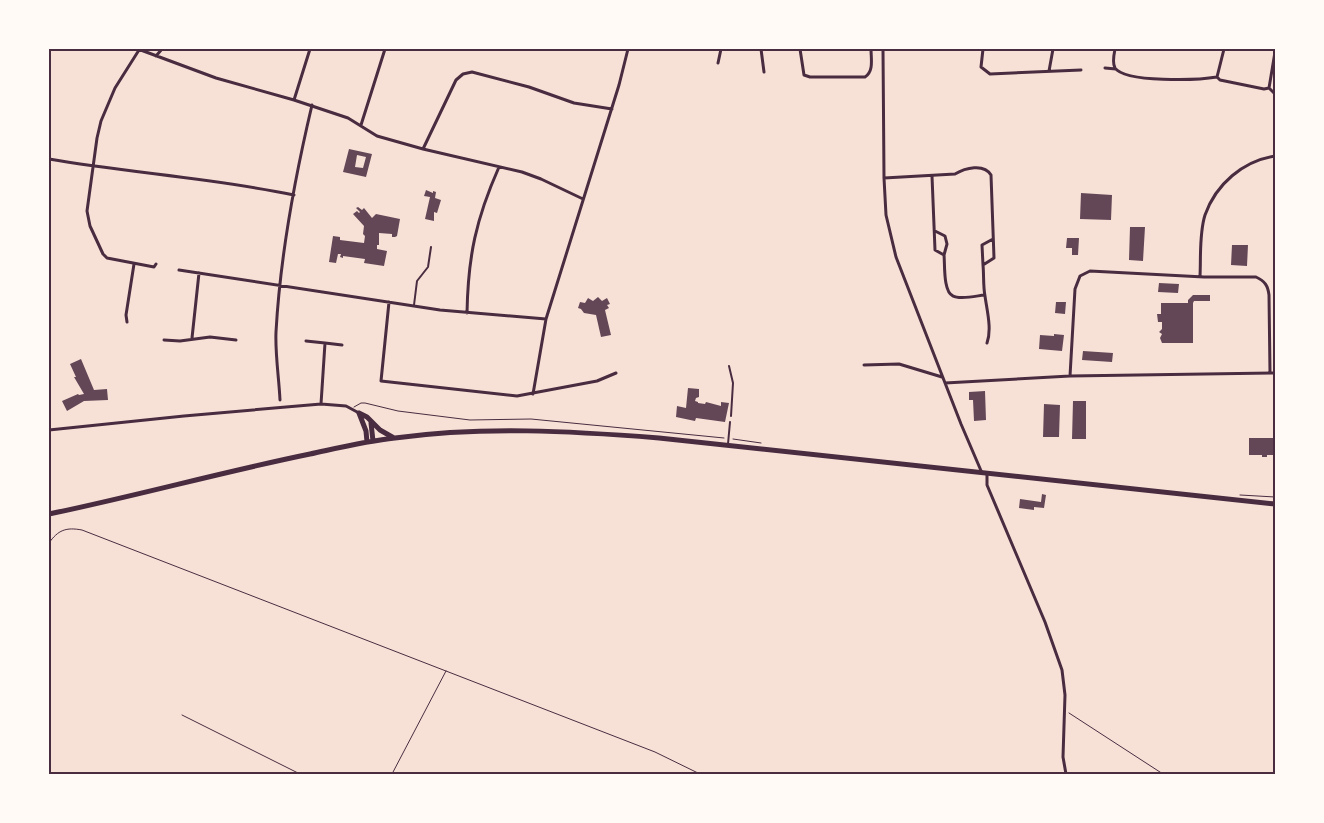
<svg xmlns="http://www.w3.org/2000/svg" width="1324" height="823" viewBox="0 0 1324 823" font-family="Signika,sans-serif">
  <rect width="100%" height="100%" fill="#f7e1d7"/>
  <path fill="#644757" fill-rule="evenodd" d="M349 149 372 154 366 177 343 172ZM357 155 366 157 363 168 355 167Z
    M426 190 433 193V191L436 192 435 198 441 200 437 213 434 212V221L425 219 430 197 424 196Z
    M1081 193 1112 195 1111 220 1080 219Z
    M358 207 362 210 364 208 372 218 376 214 400 219 397 236 395 237H392V234L379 233V245H377V249L387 251 384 266 364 263 365 259 343 256V258L340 257 341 254H338L336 263 329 262 333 236 340 237V240L364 243 365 236 363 234 364 226 353 214 357 211 359 213 360 212 356 208Z
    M1130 227H1145L1143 261 1129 260Z
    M1067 238H1079L1078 255H1072V248H1066Z
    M1232 245H1248L1247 266 1231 265Z
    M1159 283 1179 284 1178 293 1158 292Z
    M1193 295H1210V301H1194L1193 303V343H1162L1160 338 1162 334 1159 332 1162 329V322H1158L1157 314H1161V303H1188V300Z
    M598 297 602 301 607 298 610 304 607 305 609 308 605 310 611 335 601 337 596 315 584 313 581 309 578 308 580 302 585 303 588 298 593 301Z
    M1056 302H1066L1065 314 1055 313Z
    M1054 334 1064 335 1062 351 1039 349 1040 335 1054 336Z
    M1083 351 1113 353 1112 362 1082 360Z
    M81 359 94 390 107 389 108 400 84 401 67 411 62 401 78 394 79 395 84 394 74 377H76L70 364Z
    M688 388 699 389V397L696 398 695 401 698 402V403L705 404 706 402 721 406V402L729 403 725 422 696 418 695 421 676 417 677 406 686 408Z
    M985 391 986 420 974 421 973 400H969V392Z
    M1073 401H1086V439H1072Z
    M1044 404 1060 405 1059 437H1043Z
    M1249 438H1275V452H1273V455H1267V457H1262V455H1249Z
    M1042 494 1046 495 1044 508 1034 507V510L1019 508 1020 499 1041 502Z"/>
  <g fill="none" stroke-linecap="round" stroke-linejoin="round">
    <path stroke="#4a2c40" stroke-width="1" d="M354 407 361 403H365L398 411 470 420 531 419 724 438
      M733 439 761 443
      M49 446 50 433
      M1240 495 1275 497
      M49 543C58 530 66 527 82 530L655 752 700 774
      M1069 713 1163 774
      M182 715 300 774
      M392 774 446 671"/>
    <path stroke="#4a2c40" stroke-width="2" d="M414 305 417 281 428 267 431 247
      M729 366 733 383 731 416
      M728 444 730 422"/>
    <path stroke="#4a2c40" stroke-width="3" d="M138 49 216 78 294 100 348 118 377 136 423 149 522 172 541 179 583 199
      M761 49 764 72
      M800 49 804 75 810 77H865C874 71 871 59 871 49
      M883 49 884 178 886 215 896 257 961 424 982 473
      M983 49 981 67 990 74 1081 70
      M1115 49C1114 54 1112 63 1115 68 1125 83 1199 80 1217 77L1224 49
      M139 50 115 88 101 121 97 138 87 211 90 226 103 254 107 258 154 267 156 264
      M156 56 162 49
      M718 63 721 49
      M1105 68 1116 69
      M1049 71 1053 49
      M1217 77 1220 80 1264 89 1269 88 1275 52
      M1269 88 1275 94
      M294 100 310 49
      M361 125 385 49
      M423 149 456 80 463 74 472 72 529 87 574 103 612 109
      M49 159C130 173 213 178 294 195
      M932 176 935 250 944 255C945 264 943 292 953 296 960 300 976 296 984 295
      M884 178 955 174C965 168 984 163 991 175L994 258 983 265C984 275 983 286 985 296 987 311 992 329 987 343
      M935 231 945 236 947 244 944 255
      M983 265 982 245 993 239
      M179 270 440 310 546 319
      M1200 276C1201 257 1199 234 1205 215 1216 184 1243 161 1275 156
      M389 302 381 381 517 396 597 381 616 373
      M467 313C468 256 476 219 499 167
      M127 322 126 315 134 264
      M192 338 199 273
      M164 340 180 341 210 337 236 340
      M306 341 325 343
      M864 365 899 364 942 377
      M1070 376 1075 289 1080 276 1090 271 1204 277H1256C1265 281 1268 286 1269 295L1270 373
      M945 383 1070 376 1275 373
      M533 394 546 319 619 85 628 49
      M280 400C279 378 275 354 276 332 280 258 295 177 312 105
      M321 404 325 343 342 345
      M49 430 184 416 321 404 346 406 359 413
      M987 474V485L1045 622 1062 670 1065 695 1063 757 1066 774"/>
    <path stroke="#4a2c40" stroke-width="5" d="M359 413 367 417 380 430 394 438
      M359 413 366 431 367 442
      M371 423 373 441
      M49 514C136 496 222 472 310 454 338 448 366 441 395 438 483 426 571 431 659 438L1275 504"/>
  </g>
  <rect width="1324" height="823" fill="none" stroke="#fffaf5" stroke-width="100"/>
  <rect x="50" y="50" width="1224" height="723" fill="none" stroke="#4a2c40" stroke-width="2"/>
</svg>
